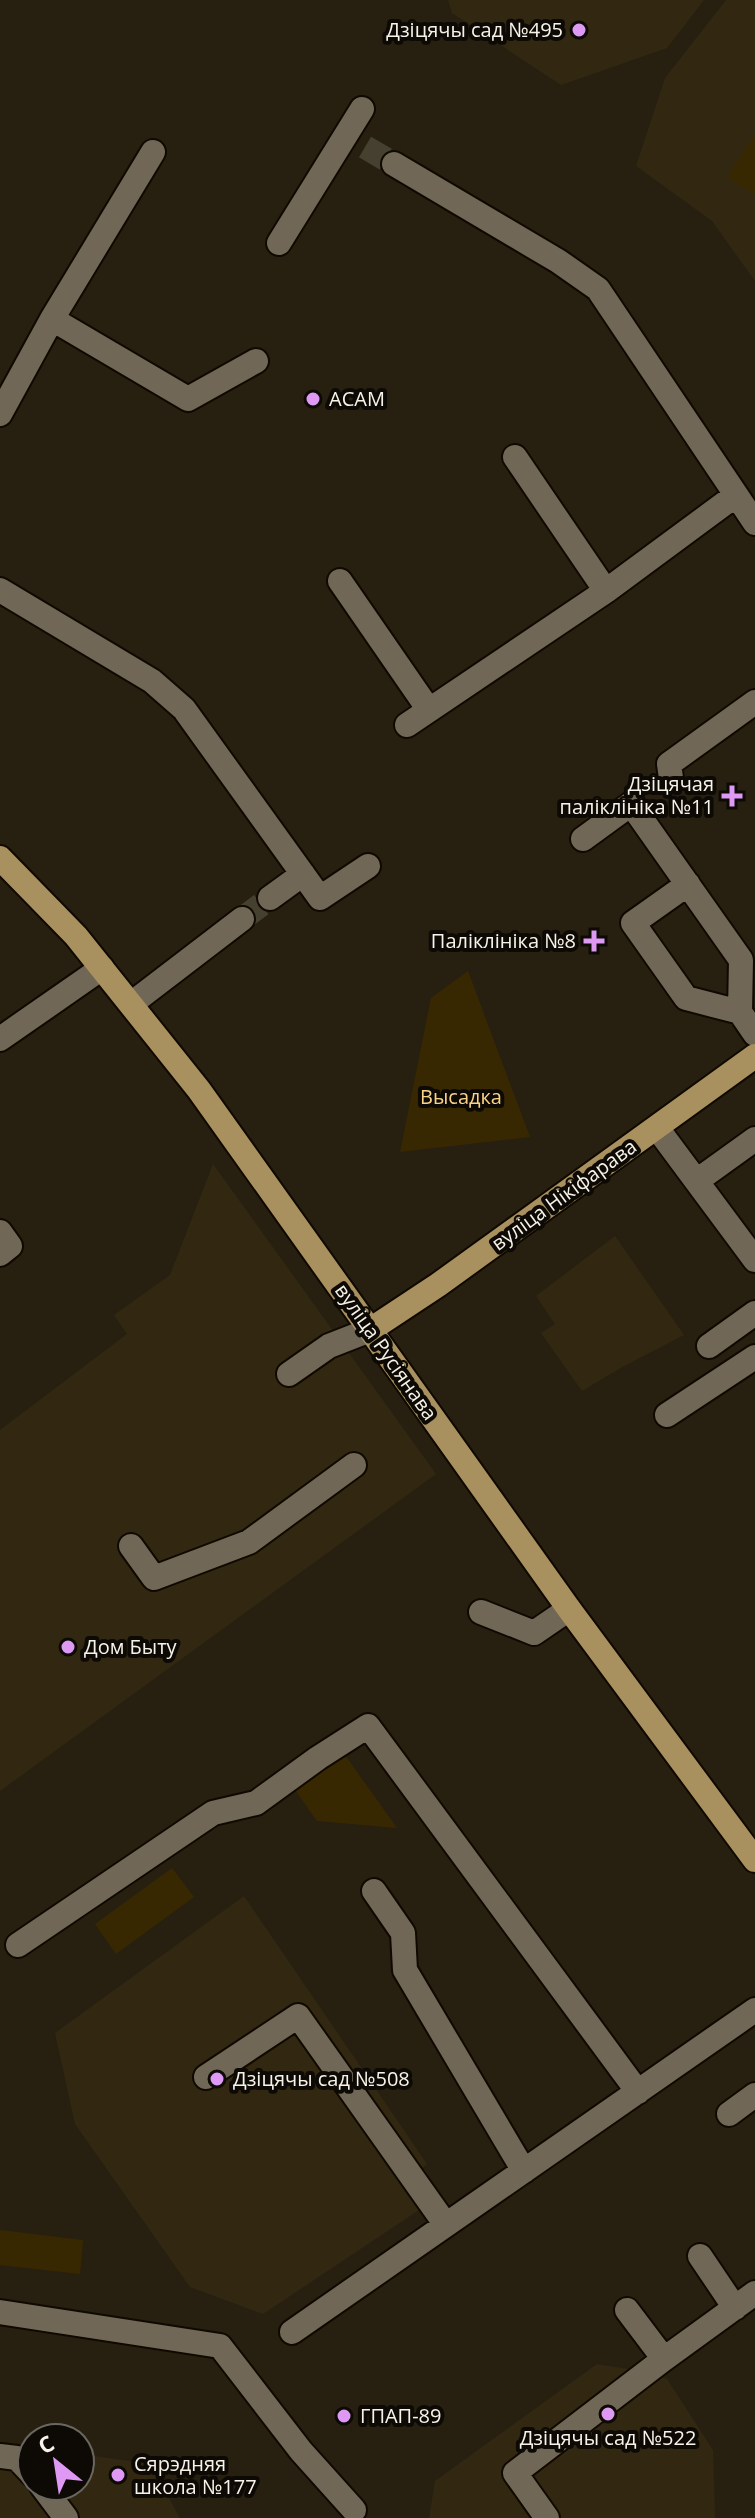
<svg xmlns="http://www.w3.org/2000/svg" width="755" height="2518" viewBox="0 0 755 2518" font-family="'Open Sans',sans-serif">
  <rect width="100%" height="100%" fill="#272011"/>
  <path fill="#322711" d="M448 0H704L667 48 561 85 452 13Z
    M726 0H755V281L712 221 636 166 665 78Z
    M213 1164 436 1474 0 1791V1430L127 1334 114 1315 170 1275Z
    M615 1236 684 1335 624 1366 582 1391 541 1333 555 1324 536 1296Z
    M244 1896 427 2164 401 2184 419 2210 263 2314 190 2287 75 2124 55 2033Z
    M597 2364 647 2372 667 2379 713 2450 715 2518H429L435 2481Z
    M0 2442 32 2447V2486H80V2454L150 2464 180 2518H0Z"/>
  <path fill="#382802" d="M755 134V195L727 177Z
    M468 971 530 1137 400 1152 431 998Z
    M345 1755 397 1828 317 1821 295 1790Z
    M172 1868 194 1897 116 1954 95 1924Z
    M0 2230 83 2240 80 2274 0 2265Z"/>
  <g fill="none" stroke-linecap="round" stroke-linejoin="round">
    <path stroke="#464031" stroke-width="24" stroke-dasharray="24 12" stroke-linecap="butt" d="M365 147 394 164
      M242 919 270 898"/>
    <g stroke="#100900" stroke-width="28">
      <path id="minor" d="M394 164 558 261 598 289 755 523
        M279 243 362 109
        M52 319 188 399 256 361
        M0 414 52 319 153 152
        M515 457 606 591
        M340 581 429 710
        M0 590 152 681 184 709 320 898 368 866
        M407 725 606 591 736 495
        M671 778 669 764 755 702
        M583 839 631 804 741 960 740 1012 755 1034
        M688 884 633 923 686 998 740 1012
        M270 898 303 874
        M131 1004 242 919
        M0 1039 102 968
        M657 1128 755 1260
        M698 1180 755 1139
        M0 1232 10 1246 0 1254
        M709 1346 755 1313
        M289 1374 329 1346 370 1330
        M667 1415 755 1357
        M131 1546 154 1578 249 1542 354 1465
        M481 1612 534 1633 569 1609
        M374 1891 403 1933 405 1970 524 2171
        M18 1945 213 1813 256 1803 318 1758 368 1726 638 2092
        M206 2077 298 2016 446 2225
        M729 2114 755 2095
        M700 2256 735 2308
        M627 2310 664 2359 755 2293
        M0 2312 220 2346 301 2451 354 2510
        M292 2332 755 2010
        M0 2456 17 2458 32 2474
        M42 2486 66 2518
        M547 2518 515 2473 664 2359"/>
    </g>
    <g stroke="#100900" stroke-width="28">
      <path id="major" d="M0 858 76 936 199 1090 569 1609 755 1860
        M370 1330 438 1285 755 1056"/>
    </g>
    <use href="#minor" stroke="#706756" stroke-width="24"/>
    <use href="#major" stroke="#a8905f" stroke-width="24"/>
  </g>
  <g fill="#dd99f3" stroke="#0d0a05" stroke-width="3">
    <circle cx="579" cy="30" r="8"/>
    <circle cx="313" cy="399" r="8"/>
    <path d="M728 784h8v8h8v8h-8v8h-8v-8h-8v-8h8z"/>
    <path d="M590 929h8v8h8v8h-8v8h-8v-8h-8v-8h8z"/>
    <circle cx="68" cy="1647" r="8"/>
    <circle cx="217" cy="2079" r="8"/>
    <circle cx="608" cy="2414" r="8"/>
    <circle cx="344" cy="2416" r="8"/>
    <circle cx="118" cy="2475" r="8"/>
  </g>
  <g text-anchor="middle" stroke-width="8" stroke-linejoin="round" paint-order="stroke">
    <g font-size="20" fill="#f8f3e9" stroke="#0d0a05" text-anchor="start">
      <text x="563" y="37" text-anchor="end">Дзіцячы сад №495</text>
      <text x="329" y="406">АСАМ</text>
      <text x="714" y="791" text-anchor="end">Дзіцячая<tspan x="714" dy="23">паліклініка №11</tspan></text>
      <text x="576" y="948" text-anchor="end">Паліклініка №8</text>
      <text x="84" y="1654">Дом Быту</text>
      <text x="233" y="2086">Дзіцячы сад №508</text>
      <text x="360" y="2423">ГПАП-89</text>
      <text x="608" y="2445" text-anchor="middle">Дзіцячы сад №522</text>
      <text x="134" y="2471">Сярэдняя<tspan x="134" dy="23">школа №177</tspan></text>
    </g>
    <g font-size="20" fill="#f9d388" stroke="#0d0a05">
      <text x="461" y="1104">Высадка</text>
    </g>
    <g font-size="20" fill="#f8f3e9" stroke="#0d0a05">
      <text transform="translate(564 1195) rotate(-36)" y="7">вуліца Нікіфарава</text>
      <text transform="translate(386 1352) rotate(55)" y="7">вуліца Русіянава</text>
    </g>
  </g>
  <g transform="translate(56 2462) rotate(330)"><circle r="38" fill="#0d0a05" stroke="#6b6760" stroke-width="2"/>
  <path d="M0-6L14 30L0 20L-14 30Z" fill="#dd99f3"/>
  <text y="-12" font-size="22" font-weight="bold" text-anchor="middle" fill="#f8f3e9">С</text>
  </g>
</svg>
